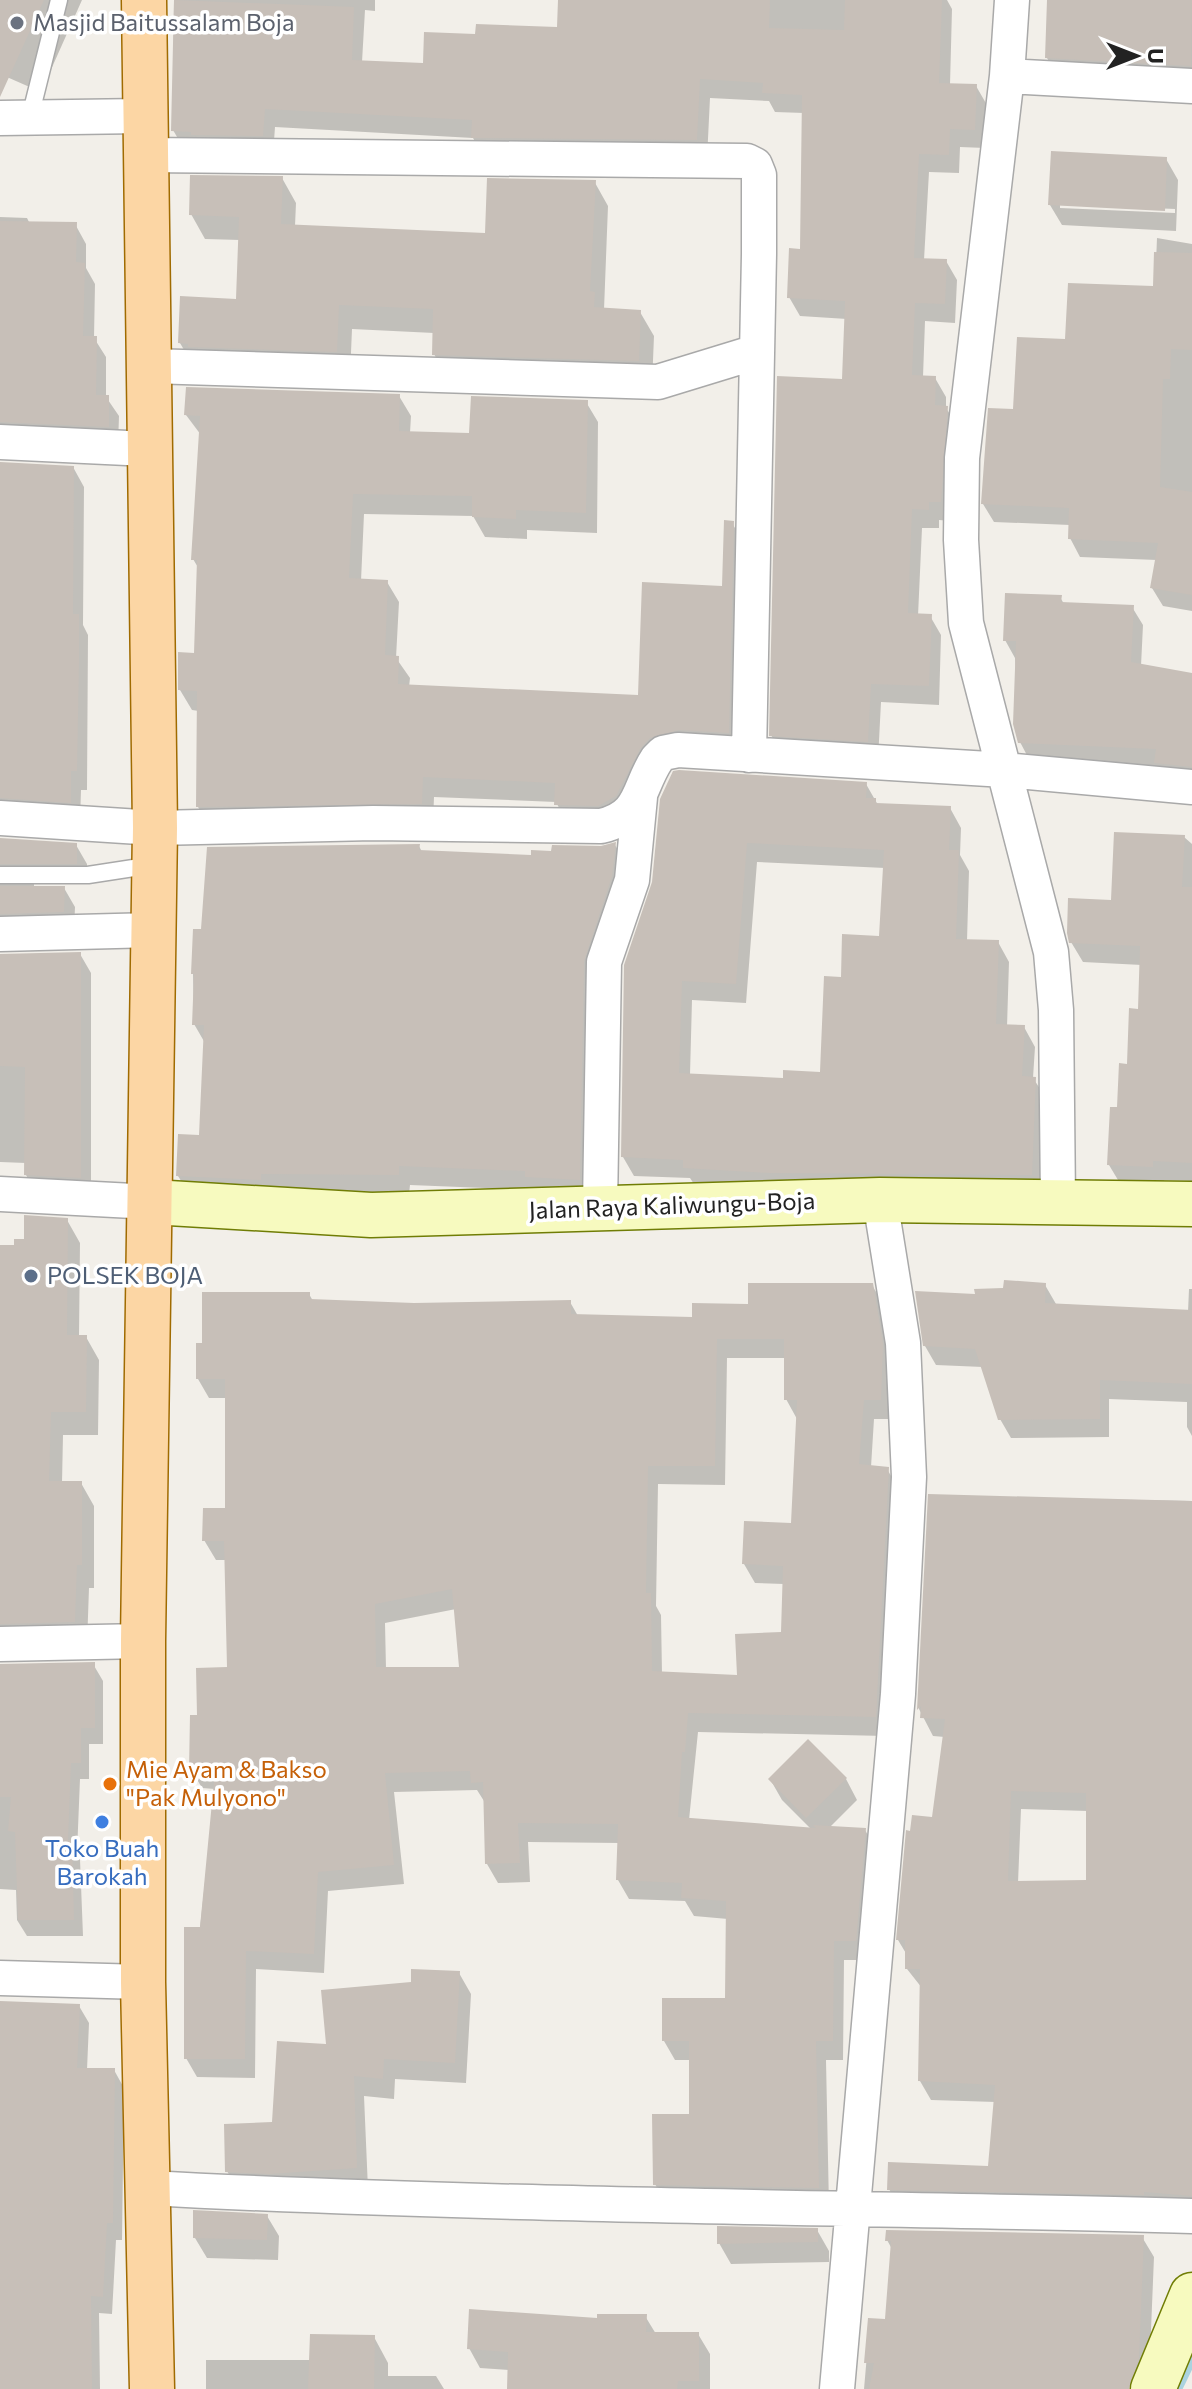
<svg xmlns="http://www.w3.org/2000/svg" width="1192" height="2389" viewBox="0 0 1192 2389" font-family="Commissioner,sans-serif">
  <rect width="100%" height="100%" fill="#f2efe9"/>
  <path fill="#0003" fill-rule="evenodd" d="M0 0H82L41 92 0 74Z
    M174 0H375V11L365 10 362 62 425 65 477 36 558 29 560 0H947L952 9 950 85 976 86 987 105 985 148 960 147 959 173 929 172 924 260 946 261 957 280 955 323 925 321 923 377 935 378 946 397V408L958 427 951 521 939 520V528H922L918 616H930L941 635 939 705 881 702 878 760 782 754 771 735 844 381 847 319 800 316 789 297 802 251 804 113 775 112 769 101 710 98 707 159 484 157 473 138 275 127 273 155 184 149 173 130Z
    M1049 0H1192V83L1058 76 1047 58Z
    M1166 159 1178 180 1176 231 1062 225 1050 205ZM1060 204 1175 209V213L1060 208Z
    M282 178 296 203 295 226 487 235 594 181 608 206 604 310 640 312 654 336 652 385 448 379 434 354V333L352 329 350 376 194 367 180 343 238 301 240 240 205 239 191 214Z
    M0 217 27 218 30 224H75L86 244V268L95 284 94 338 106 357V397L119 416 118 446 0 447Z
    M1157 238 1192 244V611L1163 606 1152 588 1157 560 1080 557 1070 538V525L994 522 983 504 1015 411 1067 341 1155 288Z
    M399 396 411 416 410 433 471 435 586 402 598 422 597 533 527 530V539L485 537 473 516 364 514 361 581 387 582 399 602 396 658 410 678 409 687 640 697 724 588 732 523 744 543 740 753 661 759 627 816 568 825 556 802 434 797 433 824 210 827 198 807 199 711 192 710 180 690 196 655 199 569 193 559 201 435 186 415Z
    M0 464 73 467 84 487 83 625 88 635 87 790H81L80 821 0 823Z
    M1060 597 1064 604 1132 607 1143 625 1141 666 1192 675V785L1167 781 1158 767 1030 761 1020 742 1015 658 1005 640Z
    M866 784 878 805 950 808 961 828 960 855 969 871 967 941 998 942 1009 962 1007 1027H1024L1035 1047 1033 1078 1046 1098 1042 1193 696 1187 690 1178 634 1176 623 1157 653 887ZM757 862 885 868 881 938 843 979 822 1074 784 1081 690 1075 692 1000 746 1003Z
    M1184 837 1192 844V1181L1164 1180 1163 1187 1121 1185 1109 1165 1140 1011 1142 965 1083 962 1071 942Z
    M0 840 76 845 87 864V883L34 884V887L64 888 75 907 74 931 0 939Z
    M615 845 626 864 590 1199 534 1190 410 1185 409 1194 190 1195 178 1176 201 1137 205 1043 194 1024 193 974 203 931 419 846 422 852 533 857Z
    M80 954 91 973V1197L37 1194 26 1175V1163L0 1162V956Z
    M67 1220 80 1243 79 1337H86L99 1360 98 1435H63L62 1483H81L94 1506V1588H89L87 1645 0 1644V1247H16Z
    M872 1285 883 1304 893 1365 891 1419H874L871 1467 887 1469 898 1488 886 1736 698 1732 689 1820 812 1830 782 1800 770 1779H846L857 1800 829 1828 865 1830 876 1849 866 1960H844L843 2060H826L829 2207 666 2204 655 2184 691 2116V2060H675L664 2041 727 2000 728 1919 694 1916 685 1901 629 1899 618 1880 620 1843 528 1842 530 1882 498 1883 487 1864 484 1801 477 1790 394 1792 404 1884 328 1891 324 1973 256 1969 255 2078 197 2077 186 2058 215 1789 202 1788 191 1769 229 1669 227 1560H216L204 1540 227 1510V1398H209L198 1379 309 1294 313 1301 414 1305 570 1302 578 1316 694 1319ZM727 1358H786V1399L797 1419 792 1525 744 1564 755 1583 784 1584 783 1634 739 1677 662 1674 661 1615 656 1606 658 1484 725 1485ZM456 1609 461 1669H386L385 1623Z
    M1045 1285 1056 1304 1188 1312 1189 1289H1192V1436L1187 1427V1402L1109 1399V1437L1011 1438 1000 1419 983 1367 936 1365 925 1346 977 1296Z
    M930 1496 1192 1501V2215L900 2208 889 2189 990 2168 996 2102 931 2100 920 2081 922 1988 907 1969V1955L898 1940 933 1820 945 1737 933 1736 919 1709ZM1021 1809 1088 1811V1882L1018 1883Z
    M93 1664 103 1681V1744H89V1779H80L77 1853 80 1859 83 1936H27L17 1920 16 1890 0 1889V1677Z
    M459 1973 471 1994 466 2083 395 2079 394 2099 364 2096 368 2189 239 2192 227 2171 273 2124 328 2046 413 1984Z
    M0 2004 79 2006 89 2023 87 2070H114L124 2088 122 2240H116L112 2314 99 2313 100 2389H0Z
    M267 2216 279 2236 278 2260 207 2258 195 2238Z
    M817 2230 829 2251V2262L731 2264 719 2243Z
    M1142 2237 1154 2257 1149 2379 1145 2388 1041 2350 1090 2389H864L870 2320 887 2321 892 2249 887 2240Z
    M645 2316 656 2334H698L710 2354V2389H508L509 2370 480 2368 469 2348 599 2320Z
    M374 2337 388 2363V2376H436L444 2389H206V2360H311Z"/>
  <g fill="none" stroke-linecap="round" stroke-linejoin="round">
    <path stroke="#aad3df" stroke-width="12" d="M1176 2389 1192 2356"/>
  </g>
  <path fill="#c7bfb8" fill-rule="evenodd" d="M0 0H44L0 97Z
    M174 0 354 7 352 60 423 63 424 32 475 34 476 24 557 27 558 0H770L769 28 844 30 845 0H942L939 83 977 84 975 130 950 129 949 155 919 154 914 258 947 259 945 304 915 303 912 375 936 376 935 405 948 406 941 502H929V510L912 509 908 613 932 614 929 686 871 684 868 742 769 736 777 376 842 379 845 301 787 298 789 248 800 249 802 95 762 93 763 83 700 79 697 140 471 138 472 120 265 109 263 136 191 135V132L171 131Z
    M1047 0H1192L1191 66 1045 58Z
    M1051 151 1167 157 1165 211 1048 205Z
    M190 175 283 176 281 224 485 233 487 178 596 180 590 291 595 292 594 307 641 310 639 361 432 355 433 309 339 305 337 352 188 347V344L178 343 180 296 236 299 239 217 189 215Z
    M0 221 77 222 76 262 85 263 83 336H97L96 395H109V427L0 422Z
    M1154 252 1192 253V350L1171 349 1170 379H1163L1160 487 1192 492V595L1150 588 1158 543 1068 539 1069 508 981 504 988 408 1013 409 1017 337 1065 339 1068 283 1153 286Z
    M186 387 400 394 399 431 469 433 471 396 588 400 586 513 516 510V519L472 517V496L353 494 349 578 388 580 385 655 399 656 398 684 638 695 642 582 722 586 724 520 734 521 729 733 679 730 650 738 640 749 616 796 598 806 554 805 555 783 423 777 422 804 196 807 197 691 178 690V652L194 653 197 560H191L200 416 184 415Z
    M0 462 74 466 73 614H79V661L77 771H71V803L0 798Z
    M1005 593 1062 595 1061 602 1134 605 1131 662 1192 673V767L1154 763 1156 749 1018 743 1013 724 1016 641H1003Z
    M679 770 867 782 866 798H876V803L951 806 949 850H959L956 939 999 940 996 1024 1025 1025 1022 1076 1036 1077 1032 1175 769 1173 683 1168V1160L621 1157 624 965 652 882 660 799 673 771ZM747 843 884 850 879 936 842 934 841 977 824 976 820 1072 783 1070V1078L679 1073 682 981 736 984Z
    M1114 832 1185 835 1182 887H1192V1163L1153 1161V1167L1107 1165 1110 1107H1117L1119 1063 1127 1064 1129 1008 1138 1009 1140 946 1069 943 1067 933 1068 898 1111 900Z
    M0 838 77 843V864H0Z
    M616 842 612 876 584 961 580 1180 525 1177V1171L399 1166V1175L261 1174V1180L176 1176 178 1134 199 1135 204 1025H192L194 974H191L193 929H201L207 847 420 844 419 850 531 855V850L551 851 552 845 601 846Z
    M0 886H65L64 912 0 914Z
    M81 952V1178L24 1175 25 1067 0 1066V954Z
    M24 1215 68 1218 67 1335H87L86 1412H51L49 1481H82V1565H77L75 1622 0 1624V1245H14V1239H24Z
    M1004 1280 1046 1283 1045 1303 1192 1310V1384L1100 1380V1419L998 1420 975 1349 923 1346 915 1291 975 1294 974 1289 1003 1288Z
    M748 1283H873L883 1344 881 1400H864L859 1464 889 1467 876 1717 688 1713 685 1752H682L678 1817 816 1828 813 1825 866 1828 856 1941H834L833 2041H816L819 2188 653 2185 652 2114H689V2041H662V1998H725L726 1901 681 1898 682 1883 616 1880 618 1824 518 1823 520 1863 485 1864 483 1782 471 1783 470 1771 385 1773 394 1865 318 1872 314 1954 246 1951 245 2059H184V1927H200L215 1771 189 1770 190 1715H197L196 1668 227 1667 224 1541H202L203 1508H225V1379H196V1343H202V1292H310V1299L414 1303 571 1300V1314L692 1317V1303L748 1304ZM717 1339H784V1400H797L791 1523 744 1521 742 1564 783 1566 781 1632 735 1634 737 1675 652 1671 651 1593H646L648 1466H715ZM452 1589 459 1667H376L375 1604Z
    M928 1494 1192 1501V2196L1144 2192V2195L887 2190 888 2162 988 2166 995 2085 918 2081 920 1969H905V1940H896L906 1830 910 1831 912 1815 932 1817 945 1719 920 1718 921 1706 917 1710ZM1011 1791 1086 1793V1880L1008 1881Z
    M95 1662V1728H81V1763H71L68 1840H72L74 1920H18L15 1832 8 1831 11 1797H0V1664Z
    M808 1739 847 1778 806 1818 768 1779Z
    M411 1969 460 1971 455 2063 384 2059 383 2079 354 2076 357 2168 269 2174 225 2172 224 2124 272 2122 277 2041 326 2044 321 1990 411 1982Z
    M0 2001 80 2004 77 2068H115L113 2223H107L103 2297 91 2296 92 2389H0Z
    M193 2210 268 2214 267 2240 193 2238Z
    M717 2226 818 2228V2242L717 2244Z
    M886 2230 1144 2235 1139 2358 1129 2389H869L874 2363H864L868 2318 885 2319 891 2241H885Z
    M469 2309 597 2318V2314H647L646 2332H699V2381H678L677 2389H507L508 2352 467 2349Z
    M310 2334 375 2335 374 2389H308Z"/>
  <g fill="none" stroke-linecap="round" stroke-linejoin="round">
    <g stroke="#a9a9a9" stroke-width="19">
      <path id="lane" d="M30 117 59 0
        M0 875H88L153 865"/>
    </g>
    <g stroke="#a9a9a9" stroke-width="37">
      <path id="street" d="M1012 0 1007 76 962 458 961 540 966 623 1051 952 1056 1010 1058 1201
        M1007 76 1192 86
        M0 118 143 116
        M144 155 747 161 755 165 759 175V254L749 755
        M150 366 658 382 756 352
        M0 442 148 449
        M0 818 155 828 373 823 601 826C643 816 637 789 657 759L663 753 678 750 1005 770 1192 787
        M0 934 154 930
        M0 1194 152 1202
        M600 1207 604 962 632 880 640 797
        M0 1644 143 1641
        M0 1978 143 1982
        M146 2188C494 2206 843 2207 1192 2216
        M837 2389 898 1694 909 1477 903 1343 880 1200"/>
    </g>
    <g stroke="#707d05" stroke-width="47">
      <path id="secondary" d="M152 1202 371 1215 880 1200 1192 1204
        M1153 2389 1192 2295"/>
    </g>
    <g stroke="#a06b00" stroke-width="47">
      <path id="primary" d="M144 0 155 828 143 1641V1982L152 2389"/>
    </g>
    <use href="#lane" stroke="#fff" stroke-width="16"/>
    <use href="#street" stroke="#fff" stroke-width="34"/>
    <use href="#secondary" stroke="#f7fabf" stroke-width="44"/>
    <use href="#primary" stroke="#fcd6a4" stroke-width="44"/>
  </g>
  <circle fill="#6b7280" stroke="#fff" stroke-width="3" cx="17" cy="23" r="8"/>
  <circle fill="#5c6f8a" stroke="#fff" stroke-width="3" cx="31" cy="1276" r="8"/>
  <circle fill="#e8710a" stroke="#fff" stroke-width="3" cx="110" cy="1784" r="8"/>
  <circle fill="#3f7fe0" stroke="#fff" stroke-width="3" cx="102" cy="1822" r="8"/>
  <g text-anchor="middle" stroke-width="7" stroke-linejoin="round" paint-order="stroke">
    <g font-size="24" fill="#5b616d" stroke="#fff" text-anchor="start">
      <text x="33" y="31">Masjid Baitussalam Boja</text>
    </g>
    <g font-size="24" fill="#222" stroke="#fff">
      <text transform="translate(672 1206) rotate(-2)" y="8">Jalan Raya Kaliwungu-Boja</text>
    </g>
    <g font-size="24" fill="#4e5e75" stroke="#fff" text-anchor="start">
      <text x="47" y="1284">POLSEK BOJA</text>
    </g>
    <g font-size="24" fill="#c56008" stroke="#fff" text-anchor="start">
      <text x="126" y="1778">Mie Ayam &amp; Bakso<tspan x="126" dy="28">"Pak Mulyono"</tspan></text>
    </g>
    <g font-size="24" fill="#366cbe" stroke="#fff">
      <text x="102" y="1857">Toko Buah<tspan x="102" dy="28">Barokah</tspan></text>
    </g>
  </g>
  <g transform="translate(1136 56) rotate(90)" stroke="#ffffff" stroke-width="6" paint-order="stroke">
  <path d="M0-6L14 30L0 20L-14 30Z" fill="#222222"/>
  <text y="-12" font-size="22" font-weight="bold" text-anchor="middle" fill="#222222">U</text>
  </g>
</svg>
